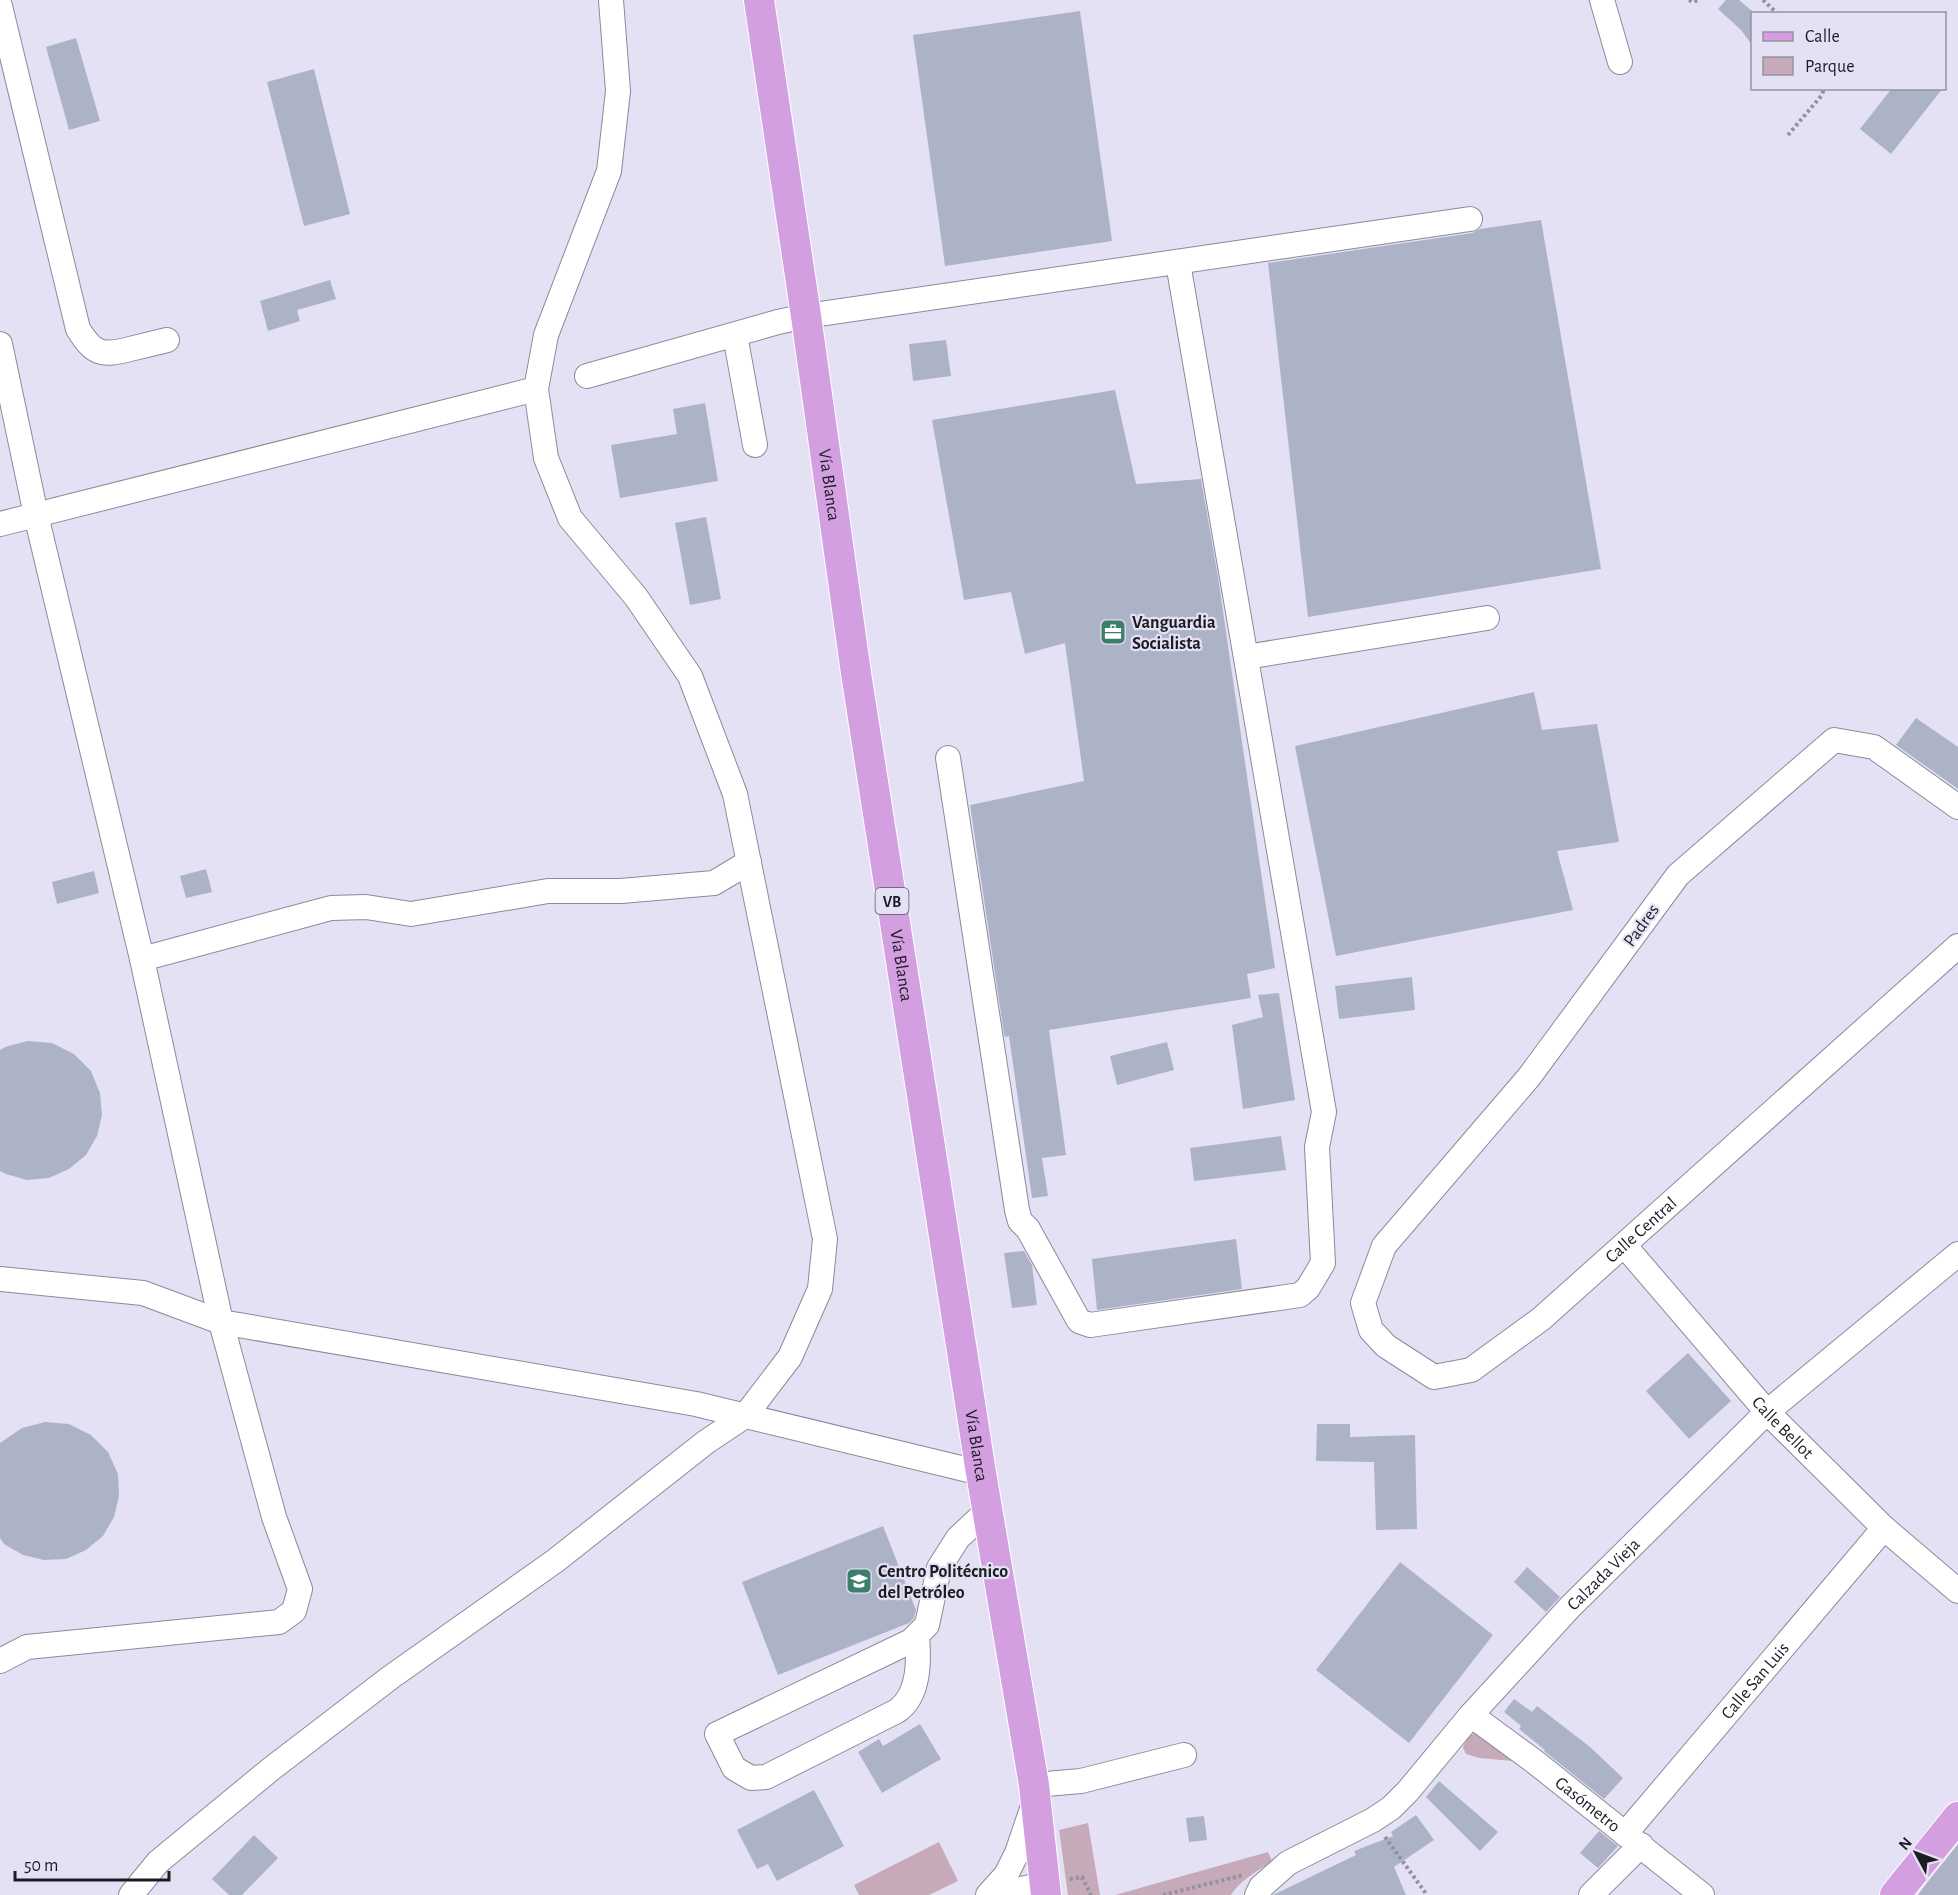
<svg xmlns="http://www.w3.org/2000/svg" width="1958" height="1895" viewBox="0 0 1958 1895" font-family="'Alegreya Sans',sans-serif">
  <rect width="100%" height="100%" fill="#e5e1f5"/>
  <path fill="#c6aab9" d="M1481 1731 1513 1761 1479 1758 1466 1754 1463 1748C1466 1738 1471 1733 1481 1731Z
    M1088 1823 1100 1895H1068L1059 1830Z
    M939 1842 958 1881 929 1895H859L854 1885Z
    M1268 1852 1272 1861C1258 1871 1239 1881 1231 1895H1115Z"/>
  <path fill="#adb3c6" d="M1726 0H1739L1752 11V45L1741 30 1718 9Z
    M1080 11 1112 241 945 266 913 35Z
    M76 38 100 121 69 130 46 47Z
    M314 69 350 214 304 226 267 82Z
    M1892 88H1943L1891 154 1860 129Z
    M1541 220 1601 569 1308 617 1268 263 1472 233 1480 229Z
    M330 280 336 299 297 310 300 321 268 331 260 301Z
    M946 340 951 376 913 381 909 344Z
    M1115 390 1136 484 1201 479 1218 577 1275 968 1247 974 1251 998 1049 1030 1066 1155 1042 1158 1048 1196 1032 1198 1009 1036 1005 1037 1004 1034 970 805 1084 781 1065 643 1025 654 1011 592 964 600 932 420Z
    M705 403 718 481 620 498 611 445 677 434 673 409Z
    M706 517 721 599 690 605 675 523Z
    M1534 692 1542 730 1597 724 1619 842 1557 851 1573 910 1336 956 1295 746Z
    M1916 718 1958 747V789L1896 745Z
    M206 869 212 892 186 898 180 876Z
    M94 871 99 893 57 904 52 882Z
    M1412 977 1415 1010 1339 1019 1335 986Z
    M1279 993 1295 1100 1243 1109 1232 1025 1263 1017 1258 995Z
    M28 1041 52 1043 74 1054 91 1071 100 1093 102 1115 97 1136 86 1155 69 1169 49 1178 27 1180 6 1174 0 1171V1050L5 1047Z
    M1167 1042 1174 1070 1117 1085 1110 1056Z
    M1281 1136 1286 1170 1194 1181 1190 1148Z
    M1236 1239 1242 1289 1097 1310 1092 1259Z
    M1024 1251 1032 1265 1037 1305 1012 1308 1004 1253Z
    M1688 1353 1731 1401 1689 1439 1646 1391Z
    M45 1422 69 1424 91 1435 108 1452 118 1474 119 1496 114 1517 103 1536 86 1550 66 1559 44 1560 23 1555 4 1544 0 1538V1443L22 1428Z
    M1317 1424H1350V1437L1415 1435 1417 1529 1376 1530 1374 1462 1316 1461Z
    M883 1526 916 1610 914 1618 909 1623 778 1675 742 1582Z
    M1400 1562 1493 1635 1409 1743 1316 1670Z
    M1527 1567 1560 1597 1546 1612 1514 1582Z
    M1514 1699 1532 1712 1537 1706 1590 1747 1623 1778 1604 1799 1544 1751 1545 1750 1519 1729 1521 1726 1504 1712Z
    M920 1724 941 1759 882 1793 858 1752 879 1739 883 1746Z
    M1439 1781 1498 1832 1480 1851 1426 1797Z
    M814 1790 844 1846 777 1881 768 1864 757 1869 737 1830Z
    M1416 1815 1434 1840 1394 1867 1406 1895H1273L1356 1855 1354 1851 1393 1836 1391 1832Z
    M1204 1816 1207 1840 1189 1842 1186 1818Z
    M1599 1831 1618 1846 1598 1868 1580 1853Z
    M254 1835 278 1858 242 1895H229L212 1879Z
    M1958 1844V1895H1918L1930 1879Z"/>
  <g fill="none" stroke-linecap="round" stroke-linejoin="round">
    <g stroke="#8d899c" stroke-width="26">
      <g id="minor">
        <path d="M1602 0 1620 62"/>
        <path d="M0 6 78 329C94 355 102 356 130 349 142 346 155 343 167 340"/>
        <path d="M735 335 755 445"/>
        <path d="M0 344 36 515 142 959 221 1322 274 1517 300 1589 294 1611 279 1622 27 1647 0 1661"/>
        <path d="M587 376 778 322 806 316 1470 219"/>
        <path d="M0 524 536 389"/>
        <path d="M1246 657 1487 618"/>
        <path d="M948 758 1017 1210 1020 1221 1028 1229 1079 1321 1090 1325 1300 1295 1308 1288 1323 1263 1317 1147 1324 1112 1178 263"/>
        <path id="s1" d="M1958 807 1874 747 1834 740 1678 875 1529 1077 1384 1246 1363 1303 1371 1330 1386 1346 1434 1377 1471 1370 1541 1319 1958 946"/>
        <path d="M142 959 331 908 366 907 411 914 548 891H621L714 883 749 862"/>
        <path id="s2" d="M1624 1245 1767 1412 1884 1528 1958 1591"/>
        <path d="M0 1279 143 1293 221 1322 696 1404 981 1473"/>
        <path d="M917 1635C919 1660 920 1695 897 1711L766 1777 751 1778 734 1768 717 1734 911 1641 927 1625 939 1568 958 1538 987 1511"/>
        <path id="s3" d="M1471 1715 1535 1762 1702 1895"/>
        <path d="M1034 1785 1081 1781 1184 1755"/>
        <path id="s4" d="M1625 1834 1884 1528"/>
        <path d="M131 1895 158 1862 271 1769 391 1677 555 1561 706 1442 745 1416 790 1357 820 1289 825 1239 735 794 690 676 636 597 570 518 546 458 536 389 546 335 609 171 618 91 611 0"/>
        <path d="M988 1895 1006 1875 1017 1853 1034 1803"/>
        <path d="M994 1895 1044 1884"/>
        <path id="s5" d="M1257 1895 1261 1887 1288 1863 1373 1820 1391 1808 1408 1791 1471 1715 1570 1607 1767 1412 1958 1254"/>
        <path d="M1591 1895 1641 1845"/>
      </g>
    </g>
    <g stroke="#fff" stroke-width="32">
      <g id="major">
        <path id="s6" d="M759 0 806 316 856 673 981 1473 1034 1785 1046 1895"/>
        <path d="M1895 1895 1958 1817"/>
      </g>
    </g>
    <path stroke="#93909f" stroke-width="4" stroke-dasharray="3 3" stroke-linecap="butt" d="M1689 0 1693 2 1698 0
      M1763 0 1778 14
      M1788 135 1822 95 1824 88
      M1385 1837 1427 1895
      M1070 1879 1082 1877 1091 1895
      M1163 1895 1244 1875"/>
    <use href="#minor" stroke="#fff" stroke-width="24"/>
    <use href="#major" stroke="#d39fe0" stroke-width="30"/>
  </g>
  <defs>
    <g id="office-square" transform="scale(1.35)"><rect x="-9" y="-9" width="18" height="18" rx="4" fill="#3d7d6c" stroke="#e5e1f5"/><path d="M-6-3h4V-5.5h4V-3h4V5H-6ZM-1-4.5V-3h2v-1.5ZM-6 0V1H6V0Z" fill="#fff"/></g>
    <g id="school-square" transform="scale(1.35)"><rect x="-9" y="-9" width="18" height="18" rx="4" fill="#3d7d6c" stroke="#e5e1f5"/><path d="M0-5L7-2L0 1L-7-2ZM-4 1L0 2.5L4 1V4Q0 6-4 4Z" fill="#fff"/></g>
  </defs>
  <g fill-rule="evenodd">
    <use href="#office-square" x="1113" y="632"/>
    <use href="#school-square" x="859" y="1581"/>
  </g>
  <g text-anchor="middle" stroke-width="4.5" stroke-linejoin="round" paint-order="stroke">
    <rect fill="#e5e1f5" stroke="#595762" stroke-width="1.5" x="875.5" y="888" width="33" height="26" rx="4.5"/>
    <g font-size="16" font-weight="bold" fill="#1d1c23">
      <text x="892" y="907">VB</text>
    </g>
    <g font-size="18" fill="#1d1c23" stroke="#e5e1f5">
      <text dy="6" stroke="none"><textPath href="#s6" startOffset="490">Vía Blanca</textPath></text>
      <text transform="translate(1641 925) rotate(-54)" y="6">Padres</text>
      <text dy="6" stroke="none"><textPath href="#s6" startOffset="976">Vía Blanca</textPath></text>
      <text dy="6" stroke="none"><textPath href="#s1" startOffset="1250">Calle Central</textPath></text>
      <text dy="6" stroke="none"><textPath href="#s2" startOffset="242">Calle Bellot</textPath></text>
      <text dy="6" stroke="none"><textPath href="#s6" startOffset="1462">Vía Blanca</textPath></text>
      <text dy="6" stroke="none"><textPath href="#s5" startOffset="478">Calzada Vieja</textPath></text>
      <text dy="6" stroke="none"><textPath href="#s4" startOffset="201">Calle San Luis</textPath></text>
      <text dy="6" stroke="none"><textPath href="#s3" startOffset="147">Gasómetro</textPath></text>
    </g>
    <g font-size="18" font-weight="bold" fill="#1d1c23" stroke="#e5e1f5" text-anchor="start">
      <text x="1132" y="628">Vanguardia<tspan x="1132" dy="21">Socialista</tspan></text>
      <text x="878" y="1577">Centro Politécnico<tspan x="878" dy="21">del Petróleo</tspan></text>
    </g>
  </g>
  <rect x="1751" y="12" width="195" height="78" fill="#e5e1f5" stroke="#9592a1" stroke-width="1.5"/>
  <rect x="1763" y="32" width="30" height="9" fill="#d39fe0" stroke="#9592a1" stroke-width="1.5"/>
  <text x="1805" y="42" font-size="18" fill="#1d1c23">Calle</text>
  <rect x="1763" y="57" width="30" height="18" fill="#c6aab9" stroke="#9592a1" stroke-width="1.5"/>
  <text x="1805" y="72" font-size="18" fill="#1d1c23">Parque</text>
  <g transform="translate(1916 1853) rotate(311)" stroke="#e5e1f5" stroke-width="4.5" paint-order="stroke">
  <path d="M0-4.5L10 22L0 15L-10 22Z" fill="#1d1c23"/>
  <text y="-9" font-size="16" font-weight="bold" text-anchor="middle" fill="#1d1c23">N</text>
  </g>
  <path d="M15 1871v9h154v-9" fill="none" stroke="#1d1c23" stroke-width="3"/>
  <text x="24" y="1871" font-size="18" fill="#1d1c23" stroke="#e5e1f5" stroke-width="4.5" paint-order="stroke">50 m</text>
</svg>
